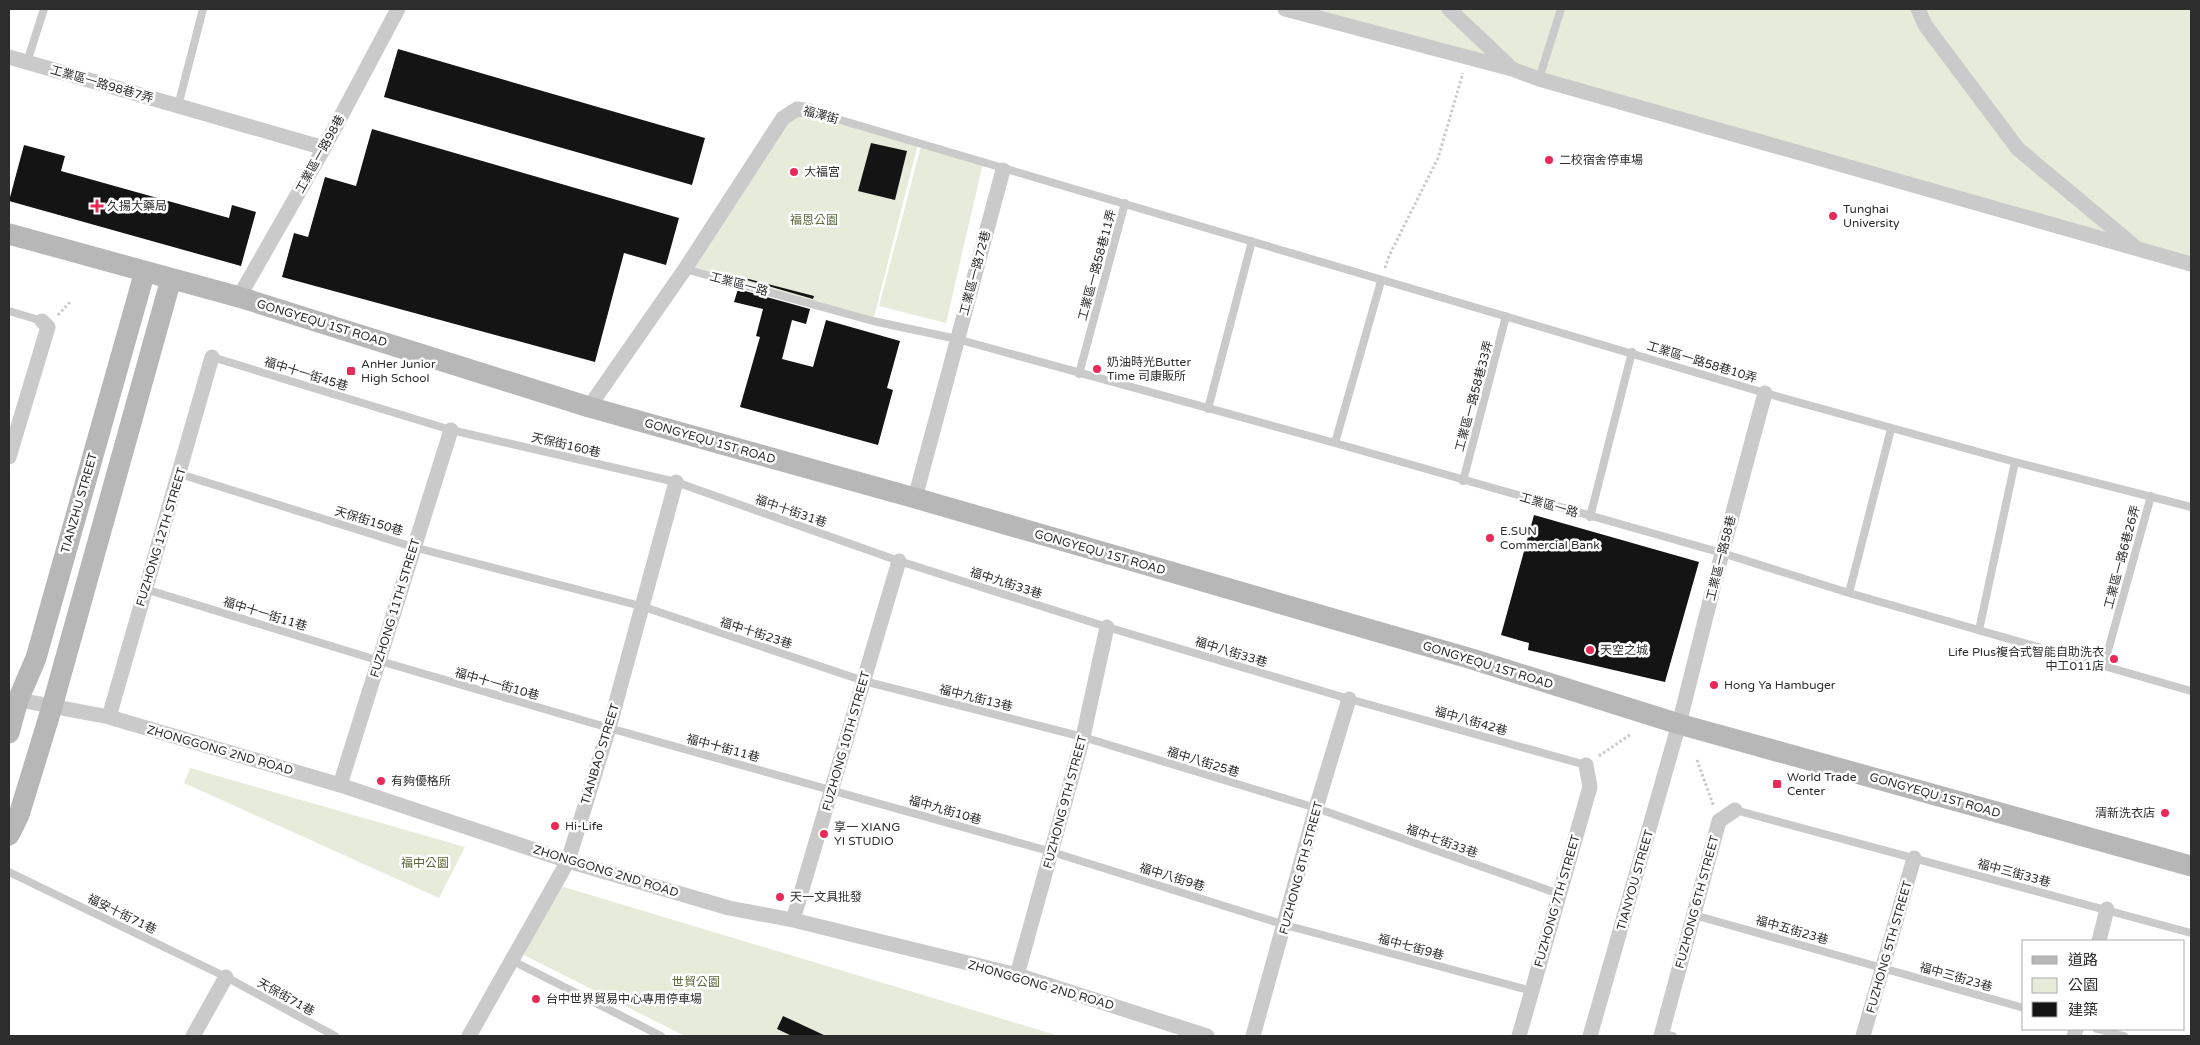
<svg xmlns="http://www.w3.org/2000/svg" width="2200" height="1045" viewBox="0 0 2200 1045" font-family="'Varela Round','Noto Sans TC',sans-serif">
  <rect width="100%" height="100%" fill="#fff"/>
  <path fill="#e6ebda" d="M1285 9H2191V264Z
    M797 109 919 140 873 321 685 269Z
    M921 146 983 163 946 323 879 306Z
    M190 768 465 847 439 898 184 783Z
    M564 887 1059 1036H685L524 955 519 945 548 893Z"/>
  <path fill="#141414" d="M398 49 705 138 692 185 384 97Z
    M372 129 679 218 666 265 624 253 595 362 282 277 294 233 308 237 325 177 356 186Z
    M871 143 907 151 895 200 858 191Z
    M24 145 65 156 61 171 229 218 232 205 256 212 241 266 9 201Z
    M741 277 814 296 813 299 740 278Z
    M738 289 810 309 806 324 792 320 782 359 813 367 826 320 900 341 887 388 893 390 878 445 740 407 760 337 756 336 763 309 734 302Z
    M1534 515 1699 562 1665 682 1528 650 1529 643 1501 635Z
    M783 1016 796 1022 826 1036H792L777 1029Z"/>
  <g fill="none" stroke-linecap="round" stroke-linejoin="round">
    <path stroke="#cacaca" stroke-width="3" stroke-dasharray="2.5 2.5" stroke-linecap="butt" d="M1385 268 1389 256 1438 158 1463 73
      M58 315 71 301
      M1599 756 1631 734
      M1697 760 1714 807"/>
    <path stroke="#cacaca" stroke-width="8" d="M27 62 44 9
      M1539 79 1561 9
      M178 106 203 9
      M810 111 1765 393 2015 462 2191 507
      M685 269 873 321 957 339 1335 443 1722 553 1849 593 2191 691
      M9 311 42 321
      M212 357 451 430 676 482 899 561 1107 627 1349 699 1586 765
      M1079 374 1125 203
      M1208 409 1252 241
      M1335 443 1381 281
      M180 474 413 547 641 606 864 681 1083 737 1316 808 1559 894
      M1463 481 1506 316
      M1590 517 1632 352
      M145 589 380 661 609 728 1052 852 1285 925 1532 991
      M1849 593 1891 429
      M1979 630 2015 462
      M2104 665 2151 496
      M1735 810 2191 933
      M9 872 226 977 335 1036
      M1694 915 2024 1008
      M511 960 661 1036
      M2097 1029 2124 1036
      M1662 1033 1673 1036"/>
    <path stroke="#cacaca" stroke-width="15" d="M1285 9 1512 69 1539 79 2191 264
      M1449 9 1511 68
      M1918 9 1925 25 2018 149 2133 245
      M9 57 324 148
      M239 297 324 148 398 9
      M589 407 685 269 783 118 797 109 810 111
      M9 457 48 327 42 321
      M915 498 1003 170
      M9 698 109 717 340 785 568 861 729 908 793 920 1017 975 1207 1036
      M109 717 212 357
      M340 785 451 430
      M793 920 899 561
      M2099 941 2107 909
      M1017 975 1083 737 1107 627
      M193 1036 226 977
      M469 1036 568 861 609 728 676 482
      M1253 1036 1316 808 1349 699
      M1519 1036 1590 787 1586 765
      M1590 1036 1679 724 1722 553 1765 393
      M1661 1036 1719 821 1735 810
      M1863 1036 1914 858
      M2074 1036 2076 1029"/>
    <path stroke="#b7b7b7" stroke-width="21" d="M9 234 239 297 589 407 915 498 1472 659 1679 724 2191 866
      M9 733 18 700 36 658 145 271
      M9 835 19 815 52 707 171 279"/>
  </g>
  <g fill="#e92a58" stroke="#fff" stroke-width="2">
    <circle cx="1549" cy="160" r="5"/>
    <circle cx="794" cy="172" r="5"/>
    <path d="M94.5 198.5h5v5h5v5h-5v5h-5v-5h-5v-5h5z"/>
    <circle cx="1833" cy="216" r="5"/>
    <circle cx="1097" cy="369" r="5"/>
    <rect x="346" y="366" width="10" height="10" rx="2.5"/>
    <circle cx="1490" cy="538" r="5"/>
    <circle cx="1590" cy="650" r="5"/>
    <circle cx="2114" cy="659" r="5"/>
    <circle cx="1714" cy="685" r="5"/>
    <circle cx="381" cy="781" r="5"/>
    <rect x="1772" y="779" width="10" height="10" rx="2.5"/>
    <circle cx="2165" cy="813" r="5"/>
    <circle cx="555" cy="826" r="5"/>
    <circle cx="824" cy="834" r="5"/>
    <circle cx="780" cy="897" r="5"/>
    <circle cx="536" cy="999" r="5"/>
  </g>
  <g text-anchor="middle" stroke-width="5" stroke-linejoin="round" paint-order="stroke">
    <g font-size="12" fill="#2d2d2d" stroke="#fff">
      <text transform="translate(102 84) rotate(16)" y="4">工業區一路98巷7弄</text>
      <text transform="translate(821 115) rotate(15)" y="4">福澤街</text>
      <text transform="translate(320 154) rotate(-61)" y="4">工業區一路98巷</text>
      <text transform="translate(1097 265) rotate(-75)" y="4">工業區一路58巷11弄</text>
      <text transform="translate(975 273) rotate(-75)" y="4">工業區一路72巷</text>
      <text transform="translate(739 284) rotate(15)" y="4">工業區一路</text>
      <text transform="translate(322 323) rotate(17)" y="4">GONGYEQU 1ST ROAD</text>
      <text transform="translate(1702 362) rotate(17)" y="4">工業區一路58巷10弄</text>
      <text transform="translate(306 374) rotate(17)" y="4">福中十一街45巷</text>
      <text transform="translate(1474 396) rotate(-75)" y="4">工業區一路58巷33弄</text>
      <text transform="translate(710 441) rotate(16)" y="4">GONGYEQU 1ST ROAD</text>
      <text transform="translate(566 445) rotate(13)" y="4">天保街160巷</text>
      <text transform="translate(79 503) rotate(-74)" y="4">TIANZHU STREET</text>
      <text transform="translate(1549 505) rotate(16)" y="4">工業區一路</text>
      <text transform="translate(791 511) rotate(19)" y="4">福中十街31巷</text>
      <text transform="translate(369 521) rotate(17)" y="4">天保街150巷</text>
      <text transform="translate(161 537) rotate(-73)" y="4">FUZHONG 12TH STREET</text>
      <text transform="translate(1100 552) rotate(16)" y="4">GONGYEQU 1ST ROAD</text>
      <text transform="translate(2122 557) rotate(-75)" y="4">工業區一路6巷26弄</text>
      <text transform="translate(1721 558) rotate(-76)" y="4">工業區一路58巷</text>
      <text transform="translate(1006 583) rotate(18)" y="4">福中九街33巷</text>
      <text transform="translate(395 608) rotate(-73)" y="4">FUZHONG 11TH STREET</text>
      <text transform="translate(265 614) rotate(17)" y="4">福中十一街11巷</text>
      <text transform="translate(756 633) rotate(18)" y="4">福中十街23巷</text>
      <text transform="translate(1231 652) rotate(17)" y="4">福中八街33巷</text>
      <text transform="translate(1488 665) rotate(17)" y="4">GONGYEQU 1ST ROAD</text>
      <text transform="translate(497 684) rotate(16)" y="4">福中十一街10巷</text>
      <text transform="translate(976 698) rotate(14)" y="4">福中九街13巷</text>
      <text transform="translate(1471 721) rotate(16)" y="4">福中八街42巷</text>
      <text transform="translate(846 741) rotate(-74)" y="4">FUZHONG 10TH STREET</text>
      <text transform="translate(723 748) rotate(15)" y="4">福中十街11巷</text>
      <text transform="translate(220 750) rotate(16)" y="4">ZHONGGONG 2ND ROAD</text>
      <text transform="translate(600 754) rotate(-73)" y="4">TIANBAO STREET</text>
      <text transform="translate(1203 762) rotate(17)" y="4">福中八街25巷</text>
      <text transform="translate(1935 795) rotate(16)" y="4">GONGYEQU 1ST ROAD</text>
      <text transform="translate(1065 802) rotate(-75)" y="4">FUZHONG 9TH STREET</text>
      <text transform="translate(945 810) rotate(16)" y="4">福中九街10巷</text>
      <text transform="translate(1442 841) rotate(20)" y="4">福中七街33巷</text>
      <text transform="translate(1301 868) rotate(-75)" y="4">FUZHONG 8TH STREET</text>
      <text transform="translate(606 871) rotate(17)" y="4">ZHONGGONG 2ND ROAD</text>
      <text transform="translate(2014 873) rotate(15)" y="4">福中三街33巷</text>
      <text transform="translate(1172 877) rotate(17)" y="4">福中八街9巷</text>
      <text transform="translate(1635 880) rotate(-74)" y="4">TIANYOU STREET</text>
      <text transform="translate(1557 901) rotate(-74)" y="4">FUZHONG 7TH STREET</text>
      <text transform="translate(1697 902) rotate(-75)" y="4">FUZHONG 6TH STREET</text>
      <text transform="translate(122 914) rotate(26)" y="4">福安十街71巷</text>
      <text transform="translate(1792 930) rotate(16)" y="4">福中五街23巷</text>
      <text transform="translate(1411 947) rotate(15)" y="4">福中七街9巷</text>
      <text transform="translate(1889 947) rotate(-74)" y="4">FUZHONG 5TH STREET</text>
      <text transform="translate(1956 977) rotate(16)" y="4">福中三街23巷</text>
      <text transform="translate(1041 985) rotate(16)" y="4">ZHONGGONG 2ND ROAD</text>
      <text transform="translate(286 997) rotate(29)" y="4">天保街71巷</text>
    </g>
    <g font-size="12" fill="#2d2d2d" stroke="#fff" text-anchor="start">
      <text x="1559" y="164">二校宿舍停車場</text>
      <text x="804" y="176">大福宮</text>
      <text x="107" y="210">久揚大藥局</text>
      <text x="1843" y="213">Tunghai<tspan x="1843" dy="14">University</tspan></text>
      <text x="1107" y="366">奶油時光Butter<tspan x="1107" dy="14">Time 司康販所</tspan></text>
      <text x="361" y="368">AnHer Junior<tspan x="361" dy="14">High School</tspan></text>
      <text x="1500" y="535">E.SUN<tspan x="1500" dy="14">Commercial Bank</tspan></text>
      <text x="1600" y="654">天空之城</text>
      <text x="2104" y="656" text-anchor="end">Life Plus複合式智能自助洗衣<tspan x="2104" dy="14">中工011店</tspan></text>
      <text x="1724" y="689">Hong Ya Hambuger</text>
      <text x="1787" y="781">World Trade<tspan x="1787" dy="14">Center</tspan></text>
      <text x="391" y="785">有夠優格所</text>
      <text x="2155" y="817" text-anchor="end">清新洗衣店</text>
      <text x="565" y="830">Hi-Life</text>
      <text x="834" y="831">享一 XIANG<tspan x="834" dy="14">YI STUDIO</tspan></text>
      <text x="790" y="901">天一文具批發</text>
      <text x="546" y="1003">台中世界貿易中心專用停車場</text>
    </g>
    <g font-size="12" fill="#586939" stroke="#fff">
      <text x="814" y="224">福恩公園</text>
      <text x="425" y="867">福中公園</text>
      <text x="696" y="986">世貿公園</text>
    </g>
  </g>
  <rect width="2200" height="1045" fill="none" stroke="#2d2d2d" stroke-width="20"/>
  <rect x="2022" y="940" width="162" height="90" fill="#ffffff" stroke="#ababab"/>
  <rect x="2032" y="956" width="25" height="8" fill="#b7b7b7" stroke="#ababab"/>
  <text x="2068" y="965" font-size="15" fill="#2d2d2d">道路</text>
  <rect x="2032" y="978" width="25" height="15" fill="#e6ebda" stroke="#ababab"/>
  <text x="2068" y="990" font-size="15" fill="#2d2d2d">公園</text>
  <rect x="2032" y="1002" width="25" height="15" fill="#141414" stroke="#ababab"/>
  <text x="2068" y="1015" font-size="15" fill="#2d2d2d">建築</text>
</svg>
